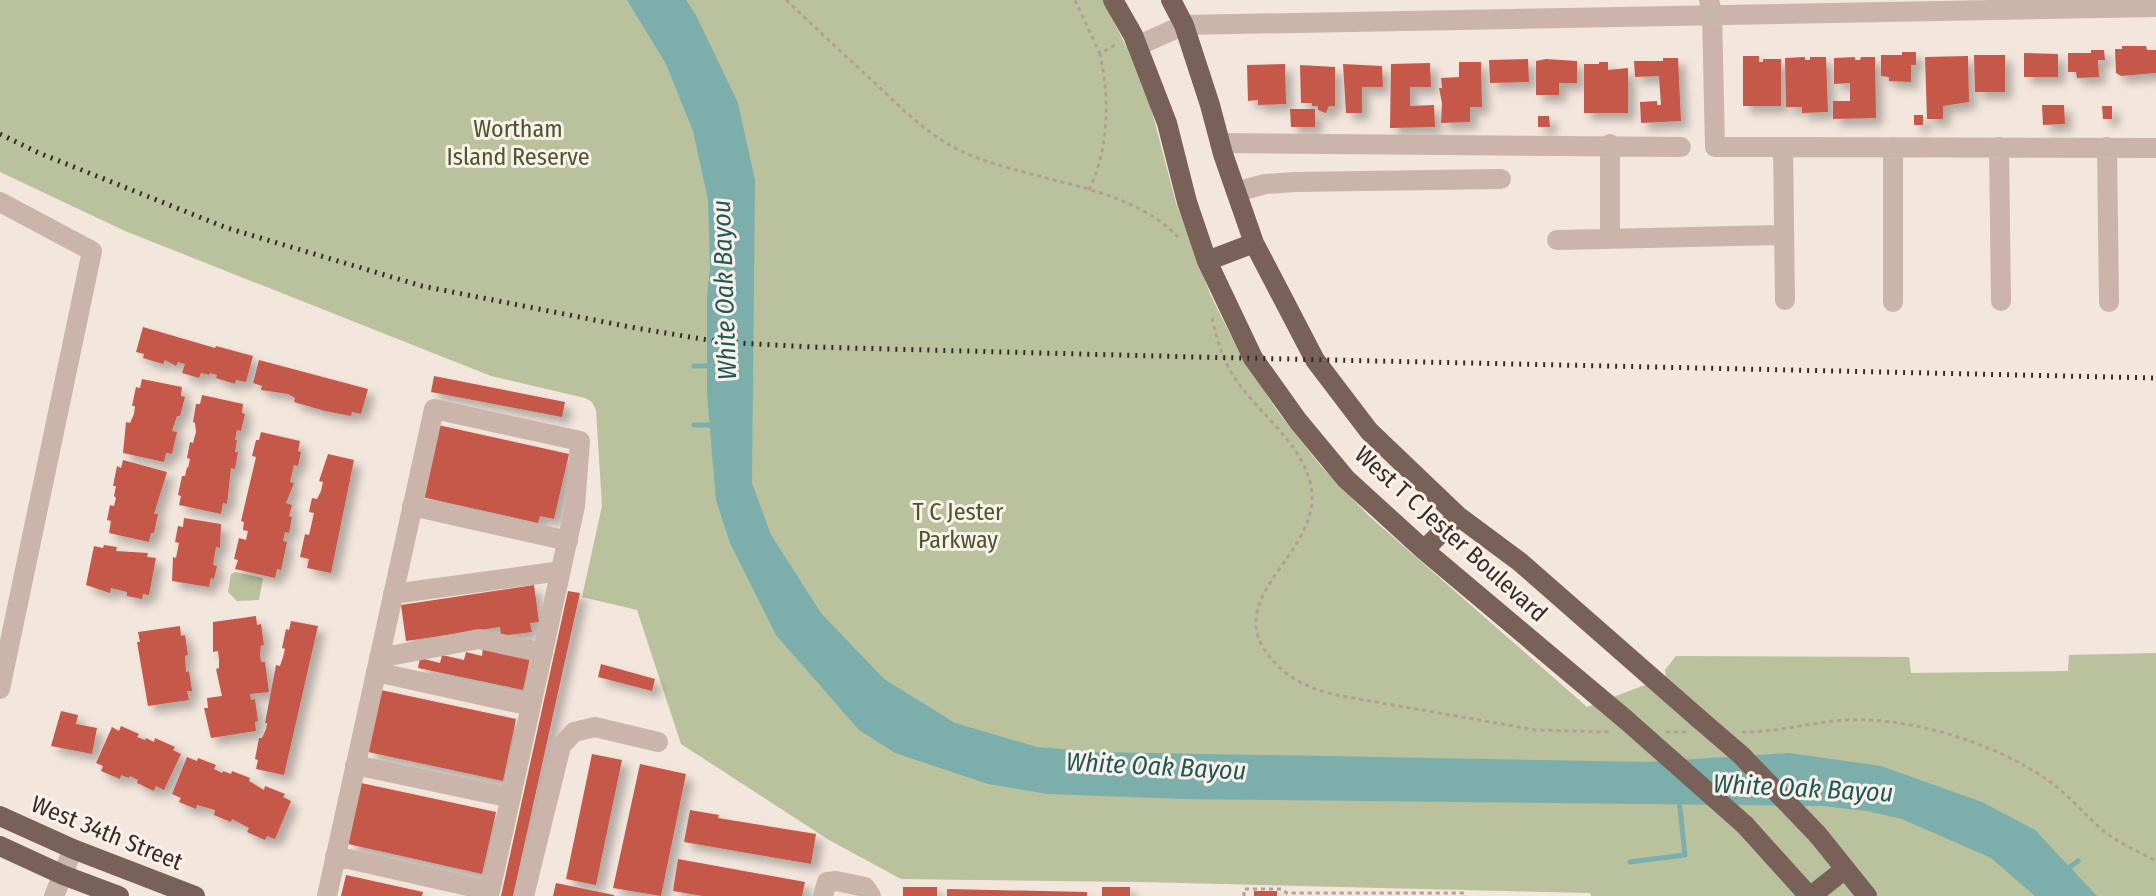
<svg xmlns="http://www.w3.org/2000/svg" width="2156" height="896" viewBox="0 0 2156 896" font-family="'Fira Sans Condensed',sans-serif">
  <defs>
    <filter id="shadow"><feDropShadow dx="7" dy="7" stdDeviation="4" flood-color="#0004"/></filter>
  </defs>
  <rect width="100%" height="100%" fill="#f2e6dd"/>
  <path fill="#b9c19d" d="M0 0H1103L1127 48 1151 108 1176 203 1210 294 1239 352 1278 412 1321 466 1369 516 1587 707 1666 677 1665 670 1676 656 1909 657 1911 673 2068 671 2069 655 2156 653V896H1591L1590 893 1142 882 901 879 829 840 681 744 637 610 582 597 602 506 596 410 592 402 585 398 491 376 125 231 0 172Z
    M235 572 263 578 259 600 237 601 228 592 231 574Z"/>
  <path fill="#7cafac" d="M627 0H686L696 15 738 103 755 180 752 483 771 535 821 613 884 679 955 723 1037 747 1099 752 1648 762 1789 753 1881 766 1982 802 2035 830 2097 896H2035L1991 858 1902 819 1867 811 1823 806 1184 799 1048 794 988 784 895 753 859 730 776 635 730 543 716 500 707 394V296L710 268 708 200 693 131 666 64Z"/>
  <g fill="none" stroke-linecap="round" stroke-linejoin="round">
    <path stroke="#7cafac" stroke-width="5" d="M694 366H713
      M694 425H713
      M1630 862 1685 855 1679 799
      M2066 870 2078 861"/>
  </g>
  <path fill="#c55848" filter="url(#shadow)" d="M2122 46H2146L2147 50H2156V73L2121 76 2116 73 2115 49H2122Z
    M2091 50H2104L2105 60H2098L2099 77 2077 78 2076 72H2068V53H2091Z
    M1902 52H1916V65H1911V82L1889 81V77L1881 76V55H1902Z
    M2024 53 2058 54V77H2024Z
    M1974 55H2005V92H1975Z
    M1743 56H1759V62H1763V59H1781V106H1743Z
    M1968 56 1969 102 1943 106V119H1927L1925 57Z
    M1805 57V60H1810V57H1826L1828 112 1802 113V107H1786L1785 58Z
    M1855 57V60H1860L1861 57H1875L1876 118 1833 119V101H1850V83L1834 84V58Z
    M1663 58H1678L1681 121 1641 123 1640 102 1657 101V105H1661L1659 76 1635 77 1634 61H1663Z
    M1528 59 1529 82 1490 83 1489 60Z
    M1546 59 1577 61V83H1559V95H1536V61Z
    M1459 62H1481L1482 107H1470V122L1441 123 1442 103 1439 88H1442L1441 78 1459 77Z
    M1599 62H1608V70L1628 68V113H1584V64H1599Z
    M1430 63 1431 87H1410V106L1434 105 1435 127 1390 128 1391 64Z
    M1285 64 1286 104 1258 105V100L1248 101 1247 65Z
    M1343 64 1382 66 1383 87H1362V113H1346Z
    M1300 65 1335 67V106H1329L1326 113 1318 110V106H1312V103H1301Z
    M2042 105H2064L2065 124 2043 125Z
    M2102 106H2112V119H2103Z
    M1290 109H1315V127H1291Z
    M1914 115H1923V125H1914Z
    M1538 116H1549L1550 127H1538Z
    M143 327 215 348 216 346 253 356 246 382 236 380 235 384 216 378 217 375 210 373 209 375 201 373 199 378 182 373 185 364 178 362 176 366 165 360 163 364 143 358 144 354 136 352Z
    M259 360 368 389 361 414 352 412 351 416 325 411 294 402 295 398 288 394 261 390 262 386 253 383Z
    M434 376 565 402 562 417 431 392Z
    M142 379 182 387 181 396 185 397 180 416H177L172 431 177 432 172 454 166 453 164 462 123 453 126 422 130 423 134 414 135 406H132L136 387 140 388Z
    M202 395 243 404 242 413 245 414 241 431 237 430 235 440H237L235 452H238L235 469 231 468 227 504 223 503 221 514 179 505 181 496 178 495 182 476H185L187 467 188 468 190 459 187 458 190 442 193 443 196 432 195 423 193 422 196 404H200Z
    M438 425 569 454 554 519 540 516 538 523 422 497Z
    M261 432 300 441 298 451 301 452 298 466 294 465 290 482 294 483 286 503 292 505 289 516 292 517 289 533 285 532 283 541 287 542 281 570 277 569 275 578 235 569 238 560 234 559 239 538 246 540 248 531 243 530 244 522 241 521 256 457 252 456 256 440H259Z
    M328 454 354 460 331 573 307 568 309 559 300 557 305 534 309 535 314 513 309 512 312 498 317 499 321 491 323 482 319 481Z
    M123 460 167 472 154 514H158L154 533H151L149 542 109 533 111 521 107 520 110 505 114 506 116 498 114 496 116 486H113L117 466 121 468Z
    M184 518 221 524 220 548 216 547 213 565 217 566 214 579 211 578 209 587 172 581 173 557 176 558 179 543 175 542 178 526 183 527Z
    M104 545 117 547 116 551 148 553 147 557 156 558 149 595 143 594 142 599 127 596V592L111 588 110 593 86 585 94 546 103 548Z
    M534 585 539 622 530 623 532 632 501 636 500 627 406 641 401 605Z
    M568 591 580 593 513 896H501Z
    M256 616 257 625 261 624 264 645H261L260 655 261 662H265L269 692 250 694 251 700 255 699 258 721 255 722 256 731 211 738 204 708H208L207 698 222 696 216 669 219 668V659L218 651 213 652V622Z
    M291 621 318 626 284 775 256 769 258 760 255 759 259 738H262L266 729 267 723H265L276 665 280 666 283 657 285 649 282 648 286 629 289 630Z
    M180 626 181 636 185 635 188 655 185 656 186 672 189 671 192 691H187L189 700 148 706 137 642H140L138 632Z
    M483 648 530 658 523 690 418 668 420 658 440 663 442 655 464 660 466 652 482 656Z
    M601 664 655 679 652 691 598 677Z
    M381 690 516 719 503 781 368 752Z
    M61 711 78 715 76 724 97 728 92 754 51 746Z
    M121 726 139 734 137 737 145 740 146 738 154 742 155 738 175 747 173 750 181 754 164 790 156 786 154 791 137 783 138 780 130 776 129 778 121 775 120 779 101 771 103 766 96 763 112 727 119 731Z
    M592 754 622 760 596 885 566 879Z
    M187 757 197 761 198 758 216 765 214 769 222 773 223 771 231 774 232 771 250 778 249 781 264 790 265 786 285 794 283 797 291 801 275 839 267 836 265 840 247 832 249 828 232 819 231 822 214 815 215 810 197 805 196 809 179 802 181 798 172 794Z
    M640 764 686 774 661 896 613 888Z
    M361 783 496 812 482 874 348 844Z
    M690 810 719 815 718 818 816 834 811 864 684 842Z
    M678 859 805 882 802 896H703L673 891Z
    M346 875 423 892 422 896H341Z
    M556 883 614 895V896H553Z
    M903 887H937V896H903Z
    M1102 887H1130V896H1102Z
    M947 889 1087 892V896H947Z
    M1254 891H1277V896H1254Z"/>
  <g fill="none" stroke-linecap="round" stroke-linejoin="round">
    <path stroke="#b69e93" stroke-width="3" stroke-dasharray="4 4" stroke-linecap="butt" d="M786 0C816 28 845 56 875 83 901 108 928 135 961 151 1027 182 1127 183 1178 237
      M1075 0 1100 54
      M1089 190C1109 148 1110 99 1100 54L1118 43
      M1212 318C1216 336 1221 354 1230 370 1252 411 1311 446 1312 497 1313 557 1223 598 1269 656 1286 678 1310 689 1336 695L1536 730 1610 732
      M1666 732H1686
      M1742 732C1773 732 1802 725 1833 721 1900 713 1995 742 2049 781 2067 794 2082 811 2098 826 2114 841 2137 851 2156 861
      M1244 896V889H1281L1287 893H1465V896"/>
    <path stroke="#cbb4a9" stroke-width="20" d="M1709 0 1712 13 1715 147H1783L1785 300
      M1137 46 1184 25 2156 7
      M1220 143 1681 147
      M1610 144V239
      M1783 147 2156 148
      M1893 147V302
      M1999 147 2001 301
      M2107 147 2109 302
      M1236 192 1265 184 1295 182 1501 179
      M0 202 92 251 0 689
      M1557 240 1784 235
      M412 506 568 541
      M393 594 561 571
      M379 658 479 639 543 653
      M376 672 531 706
      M355 765 511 798
      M335 856 490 891
      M54 896 73 849
      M327 896 434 409 580 441 575 506 489 896
      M524 896 561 746 574 732 595 727 658 742
      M823 896 827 882 836 881 865 887 871 896"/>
    <path stroke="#79615a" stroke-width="20" d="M1113 0 1133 35 1167 123 1187 202 1207 261 1253 358 1298 421 1346 479 1424 550 1625 719
      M1171 0 1184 25 1210 105 1223 154 1254 243 1315 360 1369 431 1458 516 1520 562 1698 718
      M1207 261 1254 243
      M1424 550 1458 516
      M0 816 73 849 195 896
      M1745 825 1809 896
      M1818 835 1867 896
      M0 846 63 875 119 896
      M1811 896 1845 869"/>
    <path stroke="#382c29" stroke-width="5" stroke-dasharray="2 6" stroke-linecap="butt" d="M0 134 39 153 227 228 422 286 630 327 720 342 812 347 1195 357 2156 378"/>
    <path stroke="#79615a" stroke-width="20" d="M1698 718 1741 755 1818 835
      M1625 719 1745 825"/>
  </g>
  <g text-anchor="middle" stroke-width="6" stroke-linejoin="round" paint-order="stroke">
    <g font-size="24" fill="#4b562d" stroke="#faf1ea">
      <text x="518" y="137">Wortham<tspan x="518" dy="28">Island Reserve</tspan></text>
      <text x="958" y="520">T C Jester<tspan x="958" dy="28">Parkway</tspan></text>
    </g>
    <g font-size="24" fill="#382c29" stroke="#faf1ea">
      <text transform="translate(1451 534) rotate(42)" y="8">West T C Jester Boulevard</text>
      <text transform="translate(107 833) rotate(22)" y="8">West 34th Street</text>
    </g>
    <g font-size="26" font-style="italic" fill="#1e5956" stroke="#faf1ea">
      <text transform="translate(724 290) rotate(-92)" y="9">White Oak Bayou</text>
      <text transform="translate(1156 766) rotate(3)" y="9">White Oak Bayou</text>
      <text transform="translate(1803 788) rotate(3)" y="9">White Oak Bayou</text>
    </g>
  </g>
</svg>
